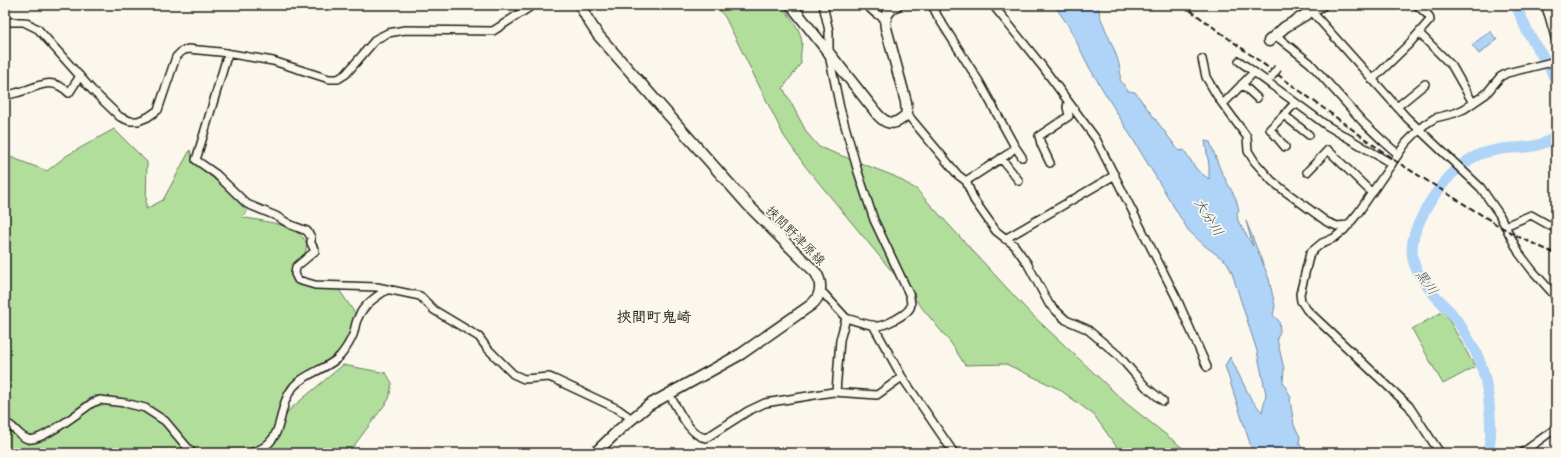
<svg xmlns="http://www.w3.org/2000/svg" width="1561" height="458" viewBox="0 0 1561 458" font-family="Sriracha,'Klee One',sans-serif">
  <rect width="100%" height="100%" fill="#fbf7ec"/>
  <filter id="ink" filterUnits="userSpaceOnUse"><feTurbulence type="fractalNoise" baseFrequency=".025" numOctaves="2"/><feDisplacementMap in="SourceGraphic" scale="8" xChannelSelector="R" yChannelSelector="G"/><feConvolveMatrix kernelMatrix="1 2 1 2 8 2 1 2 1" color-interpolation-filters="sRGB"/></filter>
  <g filter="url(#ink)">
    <path fill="#b2de9c" stroke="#677d5c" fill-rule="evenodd" d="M715 5H781C789 15 802 30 802 44 801 51 800 56 801 63L783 88 807 133 819 147 894 176 916 189 1028 311 1126 403 1189 453H1121L1094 415 1059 389 1006 364 965 365 951 343 805 166 784 136 725 17Z
      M114 129 147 162 146 209 163 200 190 150 193 161 249 209 242 217C263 222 298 223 307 244L305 254 292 266C294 293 318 288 338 288L356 315 345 348 298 382 286 401 272 442 289 410 343 365 386 373 392 383 389 399 350 451 352 453H5V155L47 171 66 156ZM94 395 115 401 100 400 59 422Z
      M1444 311 1475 367 1443 384 1412 329Z"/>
    <path fill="#afd4f8" stroke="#748aa0" d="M1054 5H1098C1099 11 1100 18 1103 23 1109 40 1123 63 1120 80L1128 91 1135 92 1179 151 1184 150 1197 170 1209 179V165L1205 141 1210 142 1220 169 1236 199 1239 210 1237 213 1238 221 1253 246 1246 221 1269 279 1275 306 1273 315 1279 321 1280 331 1277 339 1284 369 1283 382 1291 397 1290 400 1294 425 1300 437 1299 443 1305 453H1253L1225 366 1230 357 1251 399 1262 412 1266 394 1257 351 1232 273 1227 262 1205 246 1188 230 1089 67 1068 25Z
      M1490 31 1497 40 1479 54 1472 45Z"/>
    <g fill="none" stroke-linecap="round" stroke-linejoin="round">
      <path stroke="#afd4f8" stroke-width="11" d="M1516 5 1527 31 1550 68 1556 82
        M1487 453C1492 442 1491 426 1490 414 1489 393 1484 366 1473 347 1467 336 1460 324 1452 314 1449 310 1445 307 1442 303 1433 294 1420 278 1415 266 1410 254 1412 237 1418 225 1428 201 1452 166 1478 155 1485 152 1493 151 1501 149 1520 147 1540 149 1556 136"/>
      <g stroke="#1c1c1c" stroke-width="10">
        <path id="street" d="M823 5 829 31V55L840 108 858 172 874 220 910 296C910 300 912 305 910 308 906 315 885 326 877 326 867 325 856 321 846 318
          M866 5 876 14 885 18
          M932 5 938 17 980 83 1014 145 1013 149 1008 154 966 181
          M993 5 1042 66 1096 139 1177 299 1207 367
          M1306 5 1407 118 1481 188 1499 214 1519 253 1532 270 1556 297
          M1545 5 1549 16 1556 41
          M5 22H24L38 29 93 91 120 117 130 121H138L148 117 158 110 176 57 182 51 188 49 220 52 273 61 329 79H338L346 74 376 39 388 33 405 30 493 31 533 5
          M1419 33 1452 66 1473 103
          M1275 35 1310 63 1363 122 1383 141 1398 154
          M228 53 196 160 216 174 247 204 276 216 291 225 307 231 311 237V243L315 251 296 267 295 274 298 280 315 285 377 287 420 296 434 310 479 337 487 348 513 374 524 379 549 377 554 379 618 409 632 419
          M1202 59 1206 77 1219 99 1247 137 1248 151 1255 162 1272 181 1286 192 1327 222 1337 226 1349 225
          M1239 61 1326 125 1392 164
          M1372 80 1409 44 1430 20 1429 16 1417 5
          M1242 84 1257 98
          M5 96C11 94 17 93 23 91 42 85 52 77 69 93L80 76
          M1295 103 1284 115 1309 135
          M1223 104 1254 72
          M1397 107 1425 84
          M907 114 958 175 966 181 974 200 996 231 1014 245 1027 263 1049 304 1066 320 1087 329 1118 355 1146 387 1163 401
          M1284 115 1270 129 1285 147
          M1014 145 1022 157
          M1001 158 1019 181
          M1050 163 1041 144 1039 136 1069 116 1067 107 1068 103
          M1307 172 1328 150 1372 193
          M1505 226 1531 215 1556 229
          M1005 239 1115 175
          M820 293 824 294 846 318 840 340 836 392
          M873 325 902 377 954 453
          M669 394C677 407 689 436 706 438L748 411 765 403 833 392 877 395 902 377
          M5 423C14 425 19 437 28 439 40 443 81 411 92 403L100 400 125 403 145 408 165 421 192 453
          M250 453C289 443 274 409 294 386 307 372 328 369 340 356 345 350 350 342 353 335 355 330 355 323 358 318 363 305 377 296 388 289
          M1440 453 1409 406 1307 310 1301 301 1300 294 1310 253 1322 243 1334 238 1344 230 1358 213 1406 143 1424 125 1435 118 1455 113 1464 109 1486 94 1500 77 1507 73 1556 61
          M1522 453 1556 428"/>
      </g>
      <g stroke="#1c1c1c" stroke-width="13">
        <path id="secondary" d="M580 5 588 20 598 35 748 205 816 273C823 284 821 297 811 305L741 354 649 405 621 428 595 453
          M791 5 878 115C889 127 897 124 907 114L906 102 886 28C884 17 887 12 897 5
          M1269 41 1285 27 1322 5"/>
      </g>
      <use href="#street" stroke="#fbf7ec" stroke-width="7"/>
      <use href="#secondary" stroke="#fbf7ec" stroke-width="10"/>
      <path stroke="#1c1c1c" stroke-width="2" stroke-dasharray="6 3" stroke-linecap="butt" d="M1183 5 1394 160 1496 224 1519 237 1556 254"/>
      <g stroke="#1c1c1c" stroke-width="10" stroke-linecap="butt">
        <path id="street-bridge" d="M1271 77 1278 68"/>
      </g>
      <use href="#street-bridge" stroke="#fbf7ec" stroke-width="7"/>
    </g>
  </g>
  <g text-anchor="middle" stroke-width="3.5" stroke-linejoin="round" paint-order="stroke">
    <g font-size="13" fill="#1c1c1c" stroke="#fbf7ec">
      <text transform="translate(796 235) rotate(45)" y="5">挾間野津原線</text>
    </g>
    <g font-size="14" font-style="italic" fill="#48535e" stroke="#fbf7ec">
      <text transform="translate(1209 217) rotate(58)" y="5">大分川</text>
      <text transform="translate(1427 282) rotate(55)" y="5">黒川</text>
    </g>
    <g font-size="15" font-weight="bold" fill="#1c1c1c" stroke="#fbf7ec">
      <text x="654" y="322">挾間町鬼崎</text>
    </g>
  </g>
  <rect width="1561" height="458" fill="none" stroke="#fbf7ec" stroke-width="20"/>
  <rect x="10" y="10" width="1541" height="438" fill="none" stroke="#1c1c1c" stroke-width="1.5" filter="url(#ink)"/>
</svg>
